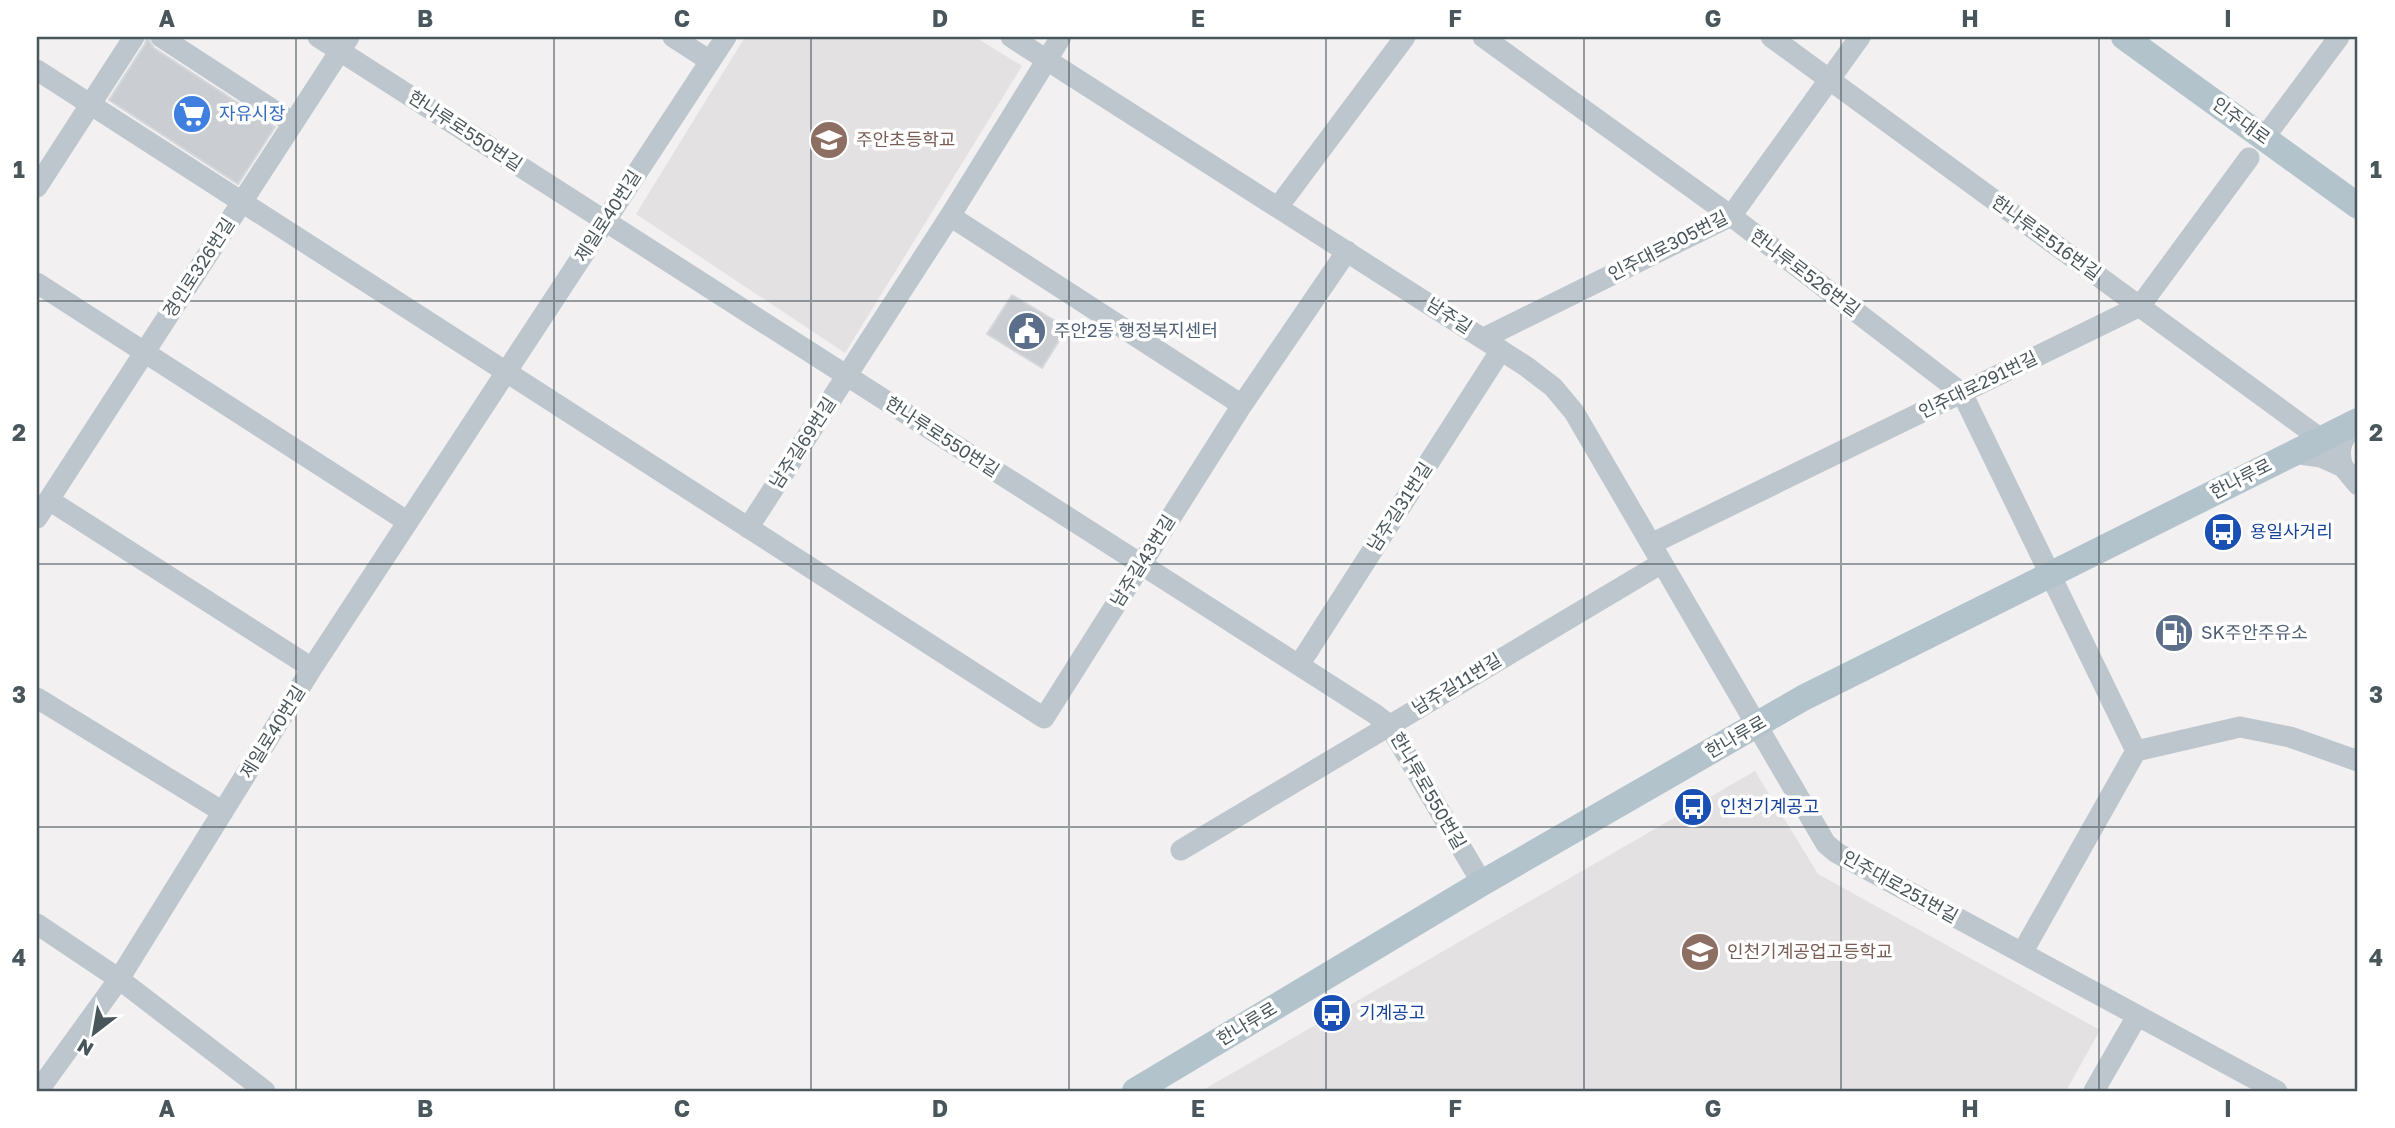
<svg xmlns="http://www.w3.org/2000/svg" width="2395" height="1128" viewBox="0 0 2395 1128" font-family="'Golos Text','Noto Sans KR',sans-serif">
  <rect width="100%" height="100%" fill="#f2f0f0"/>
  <path fill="#e3e1e2" d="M745 37H975L1022 66 845 353 636 214Z
    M1755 771 1818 874 2100 1030 2066 1091H1204L1203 1090Z"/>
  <path fill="#caced2" stroke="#d5d7db" stroke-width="2" d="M147 37 154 48 275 127 238 184 109 100 145 44Z
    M1012 295 1067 328 1042 368 987 334Z"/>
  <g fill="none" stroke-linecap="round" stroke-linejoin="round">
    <path stroke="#bdc6cc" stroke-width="21" d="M161 37 293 123
      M318 37 1375 714 1389 725 1482 883
      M673 37 710 61
      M1011 37 1527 367 1553 387 1574 412 1826 844 1837 853 2277 1091
      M1483 37 1731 216 1962 393 2136 751 2022 953
      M1771 37 2321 439
      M37 70 1044 718 1242 405 1347 251
      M2264 138 2339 37
      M37 187 134 37
      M1278 207 1405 37
      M950 216 1242 405
      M37 283 408 522
      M1484 338 1731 216 1860 37
      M2293 453 2321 457 2343 467C2336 447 2344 437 2356 422
      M2343 467 2358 485
      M49 500 312 668
      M37 518 349 37
      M748 528 950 216 1061 37
      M1651 544 2140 306 2249 158
      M1299 665 1501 350
      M37 698 223 812
      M2136 751 2240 727 2290 737 2358 761
      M1181 850 1662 563
      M37 924 119 979 265 1091
      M38 1091 119 979 312 668 726 37
      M2094 1091 2137 1016"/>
    <path stroke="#b2c3cc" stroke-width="26" d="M2124 37 2358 206
      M1135 1091 1482 883 1803 698 2358 421"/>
  </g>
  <path fill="none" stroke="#49565c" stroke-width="2" stroke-opacity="0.55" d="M296 37V1091M554 37V1091M811 37V1091M1069 37V1091M1326 37V1091M1584 37V1091M1841 37V1091M2099 37V1091M37 301H2358M37 564H2358M37 827H2358"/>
  <defs>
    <g id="supermarket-disc" transform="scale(2.0125)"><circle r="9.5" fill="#3f7fe0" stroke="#fff"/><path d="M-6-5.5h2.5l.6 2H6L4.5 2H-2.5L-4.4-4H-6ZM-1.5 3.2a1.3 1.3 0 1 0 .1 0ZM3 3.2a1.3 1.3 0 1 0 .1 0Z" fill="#fff"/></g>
    <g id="school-disc" transform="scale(2.0125)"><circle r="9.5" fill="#8d6e63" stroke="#fff"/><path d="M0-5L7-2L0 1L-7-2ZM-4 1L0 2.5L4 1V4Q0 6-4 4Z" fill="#fff"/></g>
    <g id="civic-disc" transform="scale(2.0125)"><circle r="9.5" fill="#5c6f8a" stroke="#fff"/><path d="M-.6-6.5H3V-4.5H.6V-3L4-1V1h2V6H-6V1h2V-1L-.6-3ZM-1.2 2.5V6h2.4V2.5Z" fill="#fff"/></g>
    <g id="bus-disc" transform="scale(2.0125)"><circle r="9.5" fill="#1a4fb4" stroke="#fff"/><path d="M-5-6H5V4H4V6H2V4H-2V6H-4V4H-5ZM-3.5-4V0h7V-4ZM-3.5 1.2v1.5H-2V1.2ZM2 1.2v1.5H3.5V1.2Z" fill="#fff"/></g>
    <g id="fuel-disc" transform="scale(2.0125)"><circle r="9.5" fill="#5c6f8a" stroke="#fff"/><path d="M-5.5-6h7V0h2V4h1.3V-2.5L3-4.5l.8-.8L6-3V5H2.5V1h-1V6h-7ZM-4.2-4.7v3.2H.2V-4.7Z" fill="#fff"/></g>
  </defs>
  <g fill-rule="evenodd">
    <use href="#supermarket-disc" x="192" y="114"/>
    <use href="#school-disc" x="829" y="140"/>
    <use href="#civic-disc" x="1027" y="331"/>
    <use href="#bus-disc" x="2223" y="532"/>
    <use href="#fuel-disc" x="2174" y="633"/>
    <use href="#bus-disc" x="1693" y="807"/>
    <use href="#school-disc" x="1700" y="952"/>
    <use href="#bus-disc" x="1332" y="1013"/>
  </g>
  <g text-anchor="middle" stroke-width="7" stroke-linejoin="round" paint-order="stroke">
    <g font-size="18" fill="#366cbe" stroke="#fff" text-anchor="start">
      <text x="219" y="120">자유시장</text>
    </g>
    <g font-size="18" fill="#49565c" stroke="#fff">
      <text transform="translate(2241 121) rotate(36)" y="6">인주대로</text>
      <text transform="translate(465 131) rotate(33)" y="6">한나루로550번길</text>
      <text transform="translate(608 216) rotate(-57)" y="6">제일로40번길</text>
      <text transform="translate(2046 238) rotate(36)" y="6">한나루로516번길</text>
      <text transform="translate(1668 246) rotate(-27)" y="6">인주대로305번길</text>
      <text transform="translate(199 268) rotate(-57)" y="6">경인로326번길</text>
      <text transform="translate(1805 273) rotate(37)" y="6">한나루로526번길</text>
      <text transform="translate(1449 316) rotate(33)" y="6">남주길</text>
      <text transform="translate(1978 385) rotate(-26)" y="6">인주대로291번길</text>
      <text transform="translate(942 437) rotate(33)" y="6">한나루로550번길</text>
      <text transform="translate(803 443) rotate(-57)" y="6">남주길69번길</text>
      <text transform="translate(2241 479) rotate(-27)" y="6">한나루로</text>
      <text transform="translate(1400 507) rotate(-57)" y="6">남주길31번길</text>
      <text transform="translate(1143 561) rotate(-58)" y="6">남주길43번길</text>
      <text transform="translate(1457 684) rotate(-31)" y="6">남주길11번길</text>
      <text transform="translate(273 732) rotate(-58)" y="6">제일로40번길</text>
      <text transform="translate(1736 737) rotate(-30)" y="6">한나루로</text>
      <text transform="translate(1428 791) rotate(60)" y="6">한나루로550번길</text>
      <text transform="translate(1900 887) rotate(29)" y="6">인주대로251번길</text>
      <text transform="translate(1247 1024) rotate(-31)" y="6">한나루로</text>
    </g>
    <g font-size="18" fill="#785e54" stroke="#fff" text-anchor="start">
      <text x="856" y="146">주안초등학교</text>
      <text x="1727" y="958">인천기계공업고등학교</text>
    </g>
    <g font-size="18" fill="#4e5e75" stroke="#fff" text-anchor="start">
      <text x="1054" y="337">주안2동 행정복지센터</text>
      <text x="2201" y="639">SK주안주유소</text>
    </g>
    <g font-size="18" fill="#164399" stroke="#fff" text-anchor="start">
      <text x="2250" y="538">용일사거리</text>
      <text x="1720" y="813">인천기계공고</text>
      <text x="1359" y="1019">기계공고</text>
    </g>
  </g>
  <rect width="2395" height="1128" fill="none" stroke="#ffffff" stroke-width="77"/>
  <g transform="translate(94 1033) rotate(211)" stroke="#ffffff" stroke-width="5" paint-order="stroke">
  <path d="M0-5L12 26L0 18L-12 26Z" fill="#49565c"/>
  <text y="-10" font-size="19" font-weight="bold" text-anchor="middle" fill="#49565c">N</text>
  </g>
  <rect x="38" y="38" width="2318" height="1052" fill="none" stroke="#49565c" stroke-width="2.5"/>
  <g font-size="23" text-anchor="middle" font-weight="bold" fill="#49565c">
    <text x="167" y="27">A</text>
    <text x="425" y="27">B</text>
    <text x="682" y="27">C</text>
    <text x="940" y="27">D</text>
    <text x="1198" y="27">E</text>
    <text x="1455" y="27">F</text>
    <text x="1713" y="27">G</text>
    <text x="1970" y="27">H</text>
    <text x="2228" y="27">I</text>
    <text x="19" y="178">1</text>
    <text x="2376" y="178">1</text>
    <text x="19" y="441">2</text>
    <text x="2376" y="441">2</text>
    <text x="19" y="703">3</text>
    <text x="2376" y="703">3</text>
    <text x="19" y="966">4</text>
    <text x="2376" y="966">4</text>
    <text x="167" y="1117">A</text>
    <text x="425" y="1117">B</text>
    <text x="682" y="1117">C</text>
    <text x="940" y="1117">D</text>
    <text x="1198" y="1117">E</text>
    <text x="1455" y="1117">F</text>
    <text x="1713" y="1117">G</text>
    <text x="1970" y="1117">H</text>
    <text x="2228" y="1117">I</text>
  </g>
</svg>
